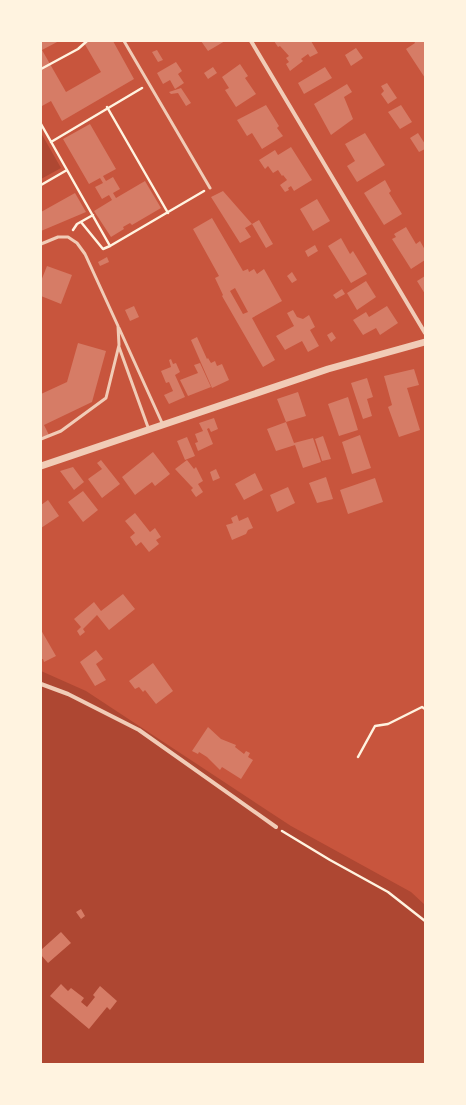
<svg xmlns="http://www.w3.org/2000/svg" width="466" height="1105" viewBox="0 0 466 1105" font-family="Mulish,sans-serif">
  <rect width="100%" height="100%" fill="#c8553d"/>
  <path fill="#ae4732" d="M41 133 61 168 41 179Z
    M41 671 86 691 291 826 411 892 425 905V1064H41Z"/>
  <path fill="#d67c66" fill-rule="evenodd" d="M41 41H59L42 50 66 92 101 72 83 41H113L134 79 62 121 51 101 42 106 41 105Z
    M201 41H225L208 51Z
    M274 41H311L318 53 310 57 308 54 301 59 303 61 290 71 286 64 289 62 286 58 289 56 280 46 278 47Z
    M414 41H425V78L406 49 415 43Z
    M356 48 363 58 351 66 345 55Z
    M157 50 163 60 158 62 152 52Z
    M176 62 182 71 178 74 184 83 175 89 170 80 163 84 157 73Z
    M240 64 248 76 245 78 256 94 236 107 225 90 229 88 222 77Z
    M213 67 217 73 208 79 204 73Z
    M325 67 332 78 304 94 298 83Z
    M387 83 397 98 388 104 381 94 384 91 381 86Z
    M347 84 352 92 344 97 353 119 331 135 314 104Z
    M181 88 191 103 186 106 178 93 171 94 169 92Z
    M266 105 279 126 277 128 283 136 262 149 252 133 247 136 237 120Z
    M401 105 412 122 400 129 388 112Z
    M90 124 116 169 103 176 106 181 113 177 120 189 113 193 116 198 145 181 161 208 132 225 130 223 123 227 124 229 111 237 94 211 112 200 109 195 102 199 95 187 103 183 100 178 89 184 63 139Z
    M365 133 385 165 357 182 347 166 355 161 345 144Z
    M418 133 425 144V149L419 152 410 138Z
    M291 147 312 180 294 191 291 186 288 188 289 190 285 192 280 185 287 180 283 175 282 176 278 170 273 173 268 166 265 169 259 160 275 150 278 155Z
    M385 180 391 191 389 193 402 214 384 225 364 193Z
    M223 191 252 224 259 220 273 244 266 248 252 224 245 228 251 237 240 243 211 197Z
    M75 193 86 212 41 231V212Z
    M317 199 330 221 313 231 300 209Z
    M212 218 243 271 248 269 249 272 254 269 257 274 264 269 282 301 252 318 275 360 263 367 222 296 223 295 215 278 219 276 193 229ZM235 288 248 312 243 314 230 291Z
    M406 227 416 244 420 241 425 250V260L411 269 392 239 396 237 394 234Z
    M341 238 350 254 353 251 367 274 351 283 328 246Z
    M315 245 318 251 308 257 305 251Z
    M107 257 109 262 100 266 98 262Z
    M47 266 72 275 61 304 41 296V281Z
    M292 272 297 280 292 283 287 276Z
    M425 276V294L417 281Z
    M366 281 376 297 357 310 347 293Z
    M342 289 345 294 336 299 333 295Z
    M134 306 139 317 130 321 125 310Z
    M387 306 398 323 380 335 376 328 363 335 353 320 366 312 369 317Z
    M293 310 297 317 303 319 309 315 315 327 310 330 319 346 308 352 302 341 285 350 276 336 294 326 287 313Z
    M332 332 336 338 331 342 327 335Z
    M197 337 207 359 208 358 211 363 215 361 217 366 222 364 229 380 212 388 191 340Z
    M78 343 106 351 92 402 44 425 49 435 41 437V394L67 382Z
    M171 359 173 364 176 363 180 372 175 375 185 397 169 404 164 395 173 391 169 382 166 383 161 371 171 367 169 360Z
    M200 363 211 387 188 396 180 380 198 373 194 365Z
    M414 369 419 385 407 388 420 430 399 437 388 407 392 405 384 376Z
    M367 378 373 397 367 399 372 416 363 419 351 383Z
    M298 392 306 416 286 422 277 399Z
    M348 397 358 430 339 436 328 404Z
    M214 418 218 429 211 432 209 428 207 429 213 444 198 451 195 443 198 442 195 434 203 431 199 423Z
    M286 422 294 443 313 438 321 462 303 468 295 445 276 451 267 429Z
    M360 435 371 468 352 474 342 442Z
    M323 436 331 459 322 461 315 439Z
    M187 437 195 456 185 460 177 441Z
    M153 452 170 474 155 486 152 482 135 495 122 477Z
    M101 460 120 484 102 498 88 479 102 469 97 463Z
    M187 460 194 469 196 467 203 481 198 484 203 492 196 497 191 490 193 488 191 486 175 469Z
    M73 467 84 482 74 490 60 471Z
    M216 469 220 478 213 481 210 472Z
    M255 473 263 490 244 500 235 484Z
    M326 477 333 499 317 503 309 483Z
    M375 478 383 502 348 514 340 490Z
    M288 487 295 503 277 512 270 495Z
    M83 491 98 510 83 522 68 502Z
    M48 500 59 516 41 528V505Z
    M135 513 150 532 155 528 161 537 156 540 159 544 149 552 141 542 136 546 130 537 135 533 125 521Z
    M237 515 239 521 248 517 253 528 248 530 246 534 232 540 226 525 233 523 231 518Z
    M123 594 135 609 109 630 97 615 83 629 85 632 80 636 77 631 81 627 74 619 94 602 101 611Z
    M41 630 56 656 44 662 43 659H41Z
    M96 650 103 659 96 664 106 680 95 686 80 662Z
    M153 663 173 691 156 704 145 690 143 692 139 687 135 689 129 681Z
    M208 727 221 739 236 745 235 747 244 754 246 751 250 753 248 757 253 760 241 779 222 767 220 770 207 757 199 752 198 754 192 751Z
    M81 909 85 916 81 919 76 912Z
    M61 932 71 943 48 963 41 955V950Z
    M61 984 68 991 71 988 84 998 81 1002 87 1007 95 997 93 995 100 986 117 1001 110 1010 107 1007 89 1029 50 996Z"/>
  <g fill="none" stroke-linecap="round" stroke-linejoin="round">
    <path stroke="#fff3e0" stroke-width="2.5" d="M41 69 78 49 87 41
      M107 107 168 213
      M41 124 110 246 204 191
      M51 142 142 88
      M41 185 67 170
      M81 222 103 249 110 246
      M73 230 77 224 93 215
      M358 757 375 726 388 724 422 707 425 709
      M282 831 330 860 388 892 425 921"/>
    <path stroke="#f1ccb7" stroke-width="3" d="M124 41 210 188
      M41 244 58 237H68L77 243 85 254 118 326 119 345 106 398 61 431 41 439
      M119 328 163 425
      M119 347 149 430"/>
    <path stroke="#f1ccb7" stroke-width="4" d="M251 41 425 333
      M41 684 68 694 139 730 276 827"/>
    <path stroke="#f1ccb7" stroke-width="7" d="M41 466 328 369 425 342"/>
  </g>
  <rect width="466" height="1105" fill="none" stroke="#fff3e0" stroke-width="84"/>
</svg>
